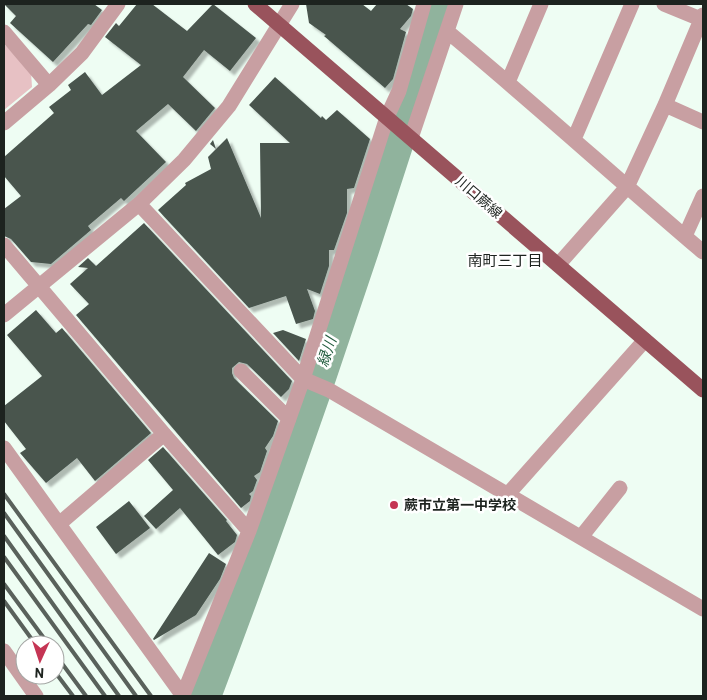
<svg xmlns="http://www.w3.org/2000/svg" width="707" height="700" viewBox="0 0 707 700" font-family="Barlow,'Noto Sans JP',sans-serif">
  <defs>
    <filter id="shadow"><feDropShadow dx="4.5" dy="4.5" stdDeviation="1" flood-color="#0004"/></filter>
  </defs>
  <rect width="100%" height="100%" fill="#eefdf3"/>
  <path fill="#e7c1c4" d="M4 44 31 72 32 87 4 110Z"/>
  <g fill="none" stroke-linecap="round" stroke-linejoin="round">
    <path stroke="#90b39d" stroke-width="36" d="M203 696C289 468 368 237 439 4"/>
  </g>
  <path fill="#49554e" filter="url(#shadow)" d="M4 4H94L102 10 91 25 88 24 53 62 10 23 16 16Z
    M137 4H152L187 31 213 4 256 38 230 71 204 50 183 77 215 108 196 131 168 104 136 131 166 162 124 201 121 198 88 226 91 230 51 264 31 262 11 239 4 236V209L21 196 4 176V157L54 113 49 107 71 90 68 85 85 72 102 95 141 65 105 37 116 23 119 26Z
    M306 4H362L371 11 377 4H406L413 9 411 16 400 29 406 32 393 79 385 88 324 36 326 35 309 23Z
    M275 77 321 118 322 116 326 120 337 110 370 139 354 188 347 189V213L334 250H329V266L320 294 307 289 315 311 313 319 296 324 286 296 249 308 158 210 186 185 185 183 211 169 208 157 216 149 210 144 213 140 216 149 227 138 261 218 260 143H290L249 105Z
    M144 223 292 381 289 389 281 397 247 364 239 362 232 368V373L234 378 278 421 273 436 265 448 267 451 260 472 254 476 257 480 253 491 249 494 251 496 250 501 241 508 76 315 89 304 70 284 88 268 78 267 88 258 96 266Z
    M36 310 56 333 62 328 151 433 95 481 77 458 46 483 20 453 26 449 4 421V406L42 376 7 335Z
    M283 330 306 339 299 361 273 333Z
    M163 447 227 520 226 521 237 535 235 542 218 555 180 508 156 529 144 516 173 490 148 460Z
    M129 501 150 528 116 554 96 527Z
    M209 553 226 564 220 579 196 615 154 640 153 639Z"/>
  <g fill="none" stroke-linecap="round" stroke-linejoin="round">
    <path stroke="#c89fa2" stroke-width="15" d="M664 4 703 20
      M4 32 49 85
      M448 32C535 104 617 179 703 252
      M508 82 541 4
      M665 105 703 122
      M4 123 49 85 82 53 118 4
      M411 138 456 4
      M574 139 632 4
      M139 204 303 379 329 390 703 609
      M685 236 703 196
      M4 245 164 434 249 531
      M558 265 627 187 665 105 703 15
      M4 315 139 204 184 160 229 106 292 4
      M241 371 289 419
      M4 448 183 696
      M508 494 645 340
      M59 524 164 434
      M581 537 620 488
      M4 651 36 696
      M183 695 249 531 303 379 387 117 399 91 424 4"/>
    <path stroke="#99535c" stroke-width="15" d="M255 4 703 390"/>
    <path stroke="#59615b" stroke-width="4" d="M4 494 151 696
      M4 513 136 696
      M4 536 119 696
      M4 557 105 696
      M4 584 49 645
      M4 601 36 645
      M55 654 86 696
      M55 672 73 696"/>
  </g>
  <circle fill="#c53554" stroke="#fff" stroke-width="2" cx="394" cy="505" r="5"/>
  <g text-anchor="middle" stroke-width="5" stroke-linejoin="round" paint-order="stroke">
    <g font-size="14" fill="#1d231f" stroke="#fff">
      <text transform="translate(479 197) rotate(41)" y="5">川口蕨線</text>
    </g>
    <g font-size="14" font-weight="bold" fill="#1d231f" stroke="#fff" text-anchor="start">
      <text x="404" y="510">蕨市立第一中学校</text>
    </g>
    <g font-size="15" fill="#1d231f" stroke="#fff">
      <text x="505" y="266">南町三丁目</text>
    </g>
    <g font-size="15" font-style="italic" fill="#215c3e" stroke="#fff">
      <text transform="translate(327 352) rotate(-72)" y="5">緑川</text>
    </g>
  </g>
  <rect width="707" height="700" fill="none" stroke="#1d231f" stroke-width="10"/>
  <g transform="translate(40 660) rotate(183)"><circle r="24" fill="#ffffff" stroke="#a5a7a5"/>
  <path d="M0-4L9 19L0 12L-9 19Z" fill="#c53554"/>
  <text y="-8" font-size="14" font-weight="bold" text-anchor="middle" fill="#1d231f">N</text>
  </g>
</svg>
